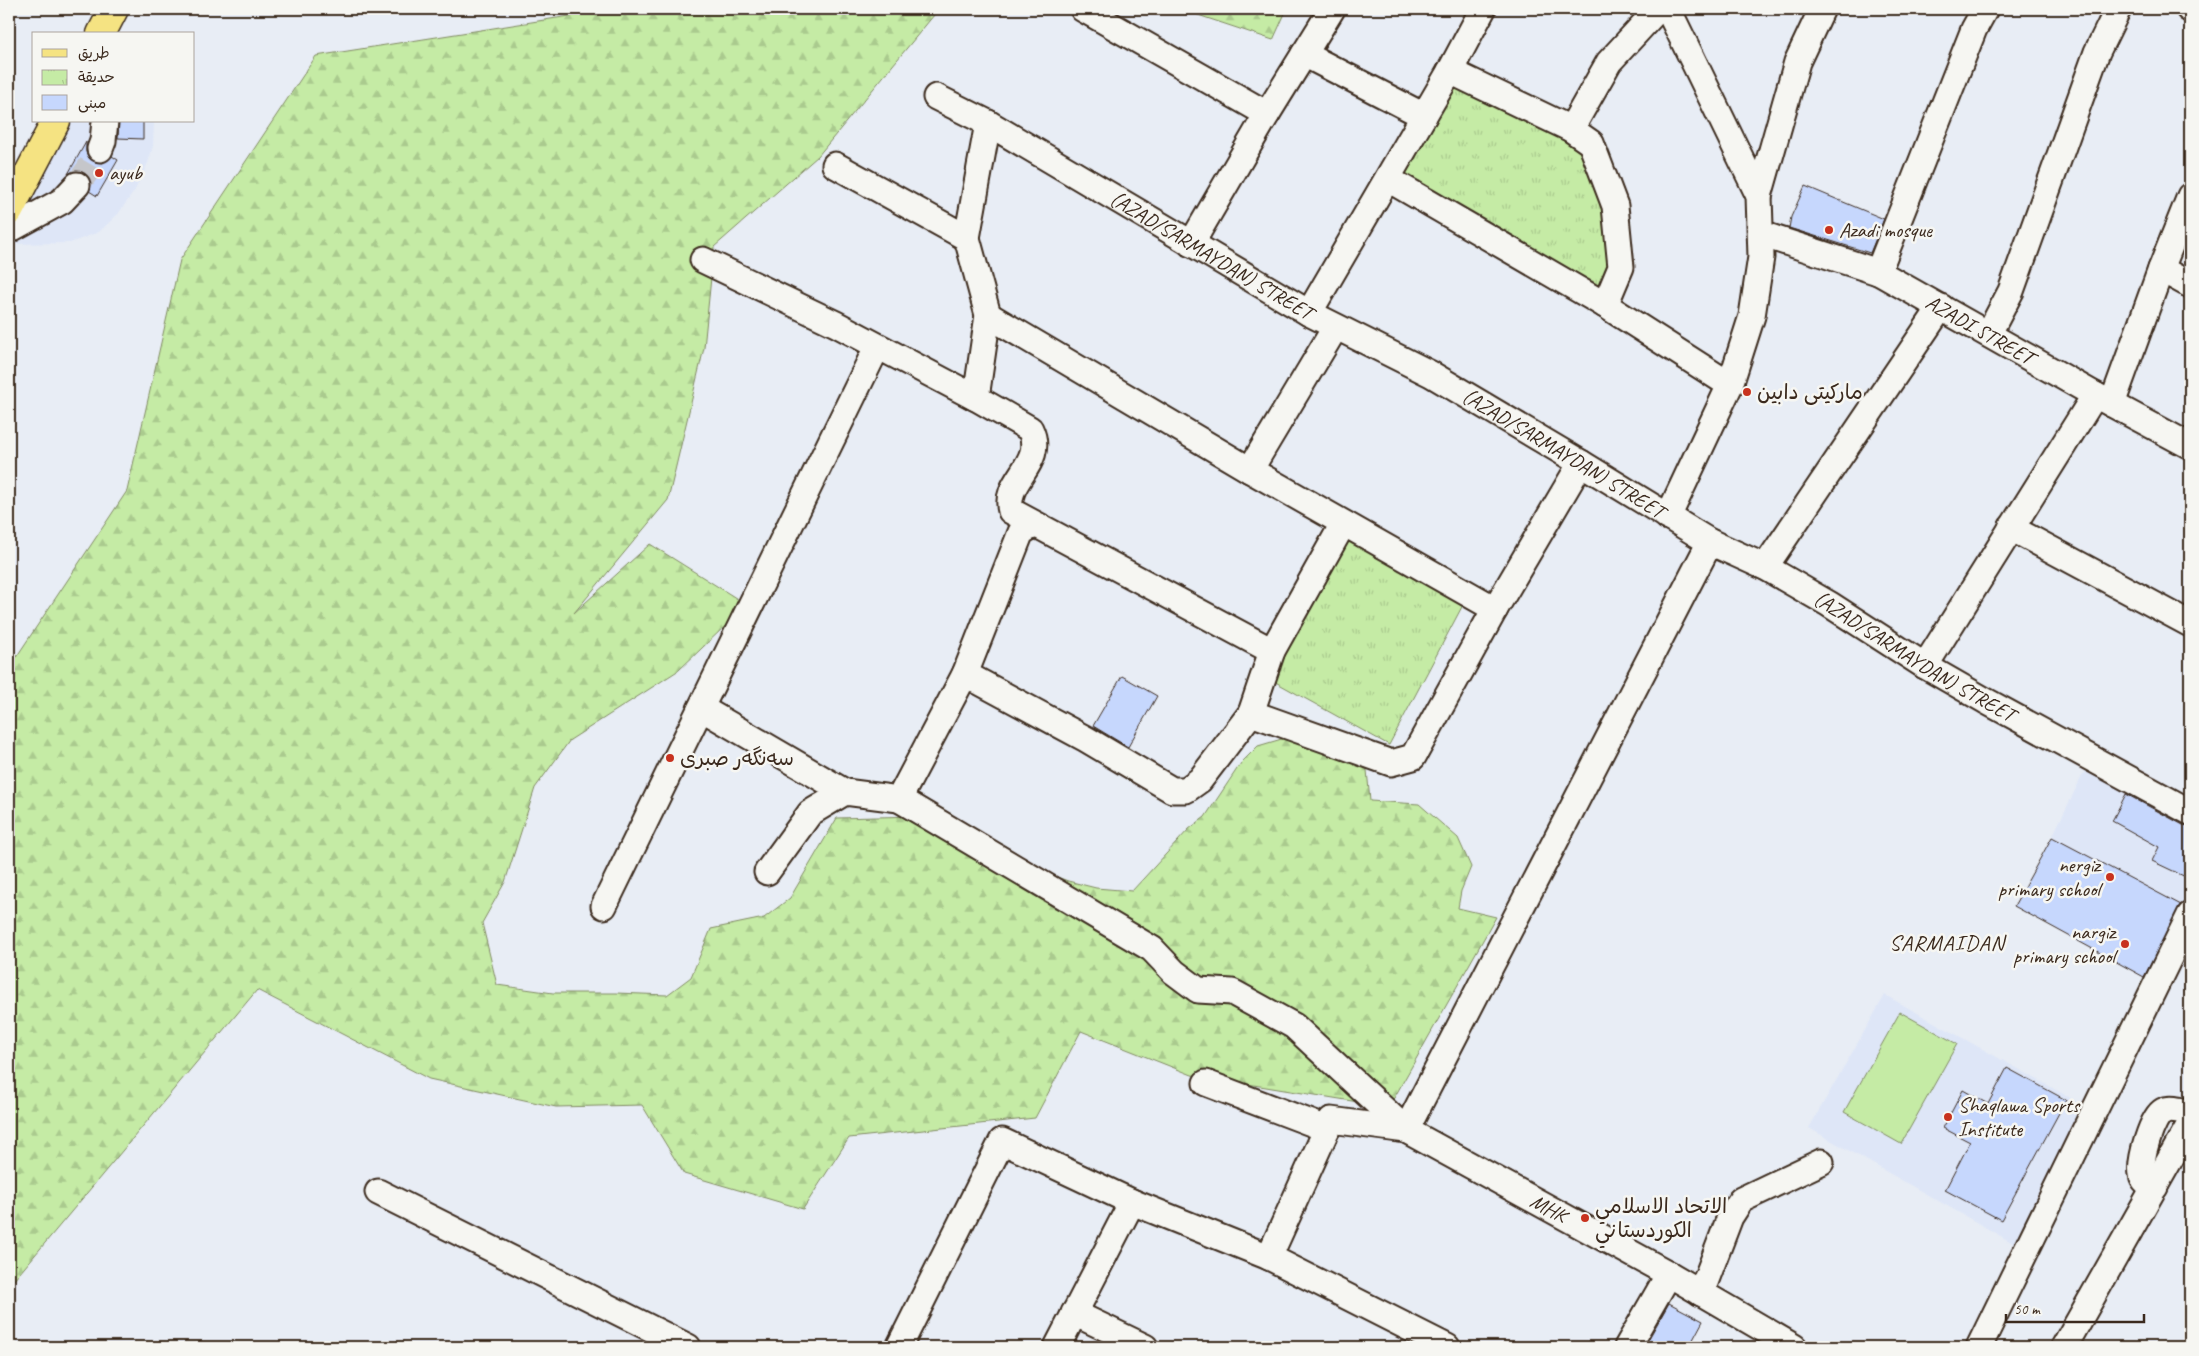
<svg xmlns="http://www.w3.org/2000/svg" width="2199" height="1356" viewBox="0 0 2199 1356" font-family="Caveat,'Playpen Sans Arabic',sans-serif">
  <defs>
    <pattern id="forest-firs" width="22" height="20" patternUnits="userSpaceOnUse" patternTransform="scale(1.25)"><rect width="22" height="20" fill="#c5eba5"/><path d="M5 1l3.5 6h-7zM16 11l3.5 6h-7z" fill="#aaca8e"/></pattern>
    <pattern id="park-tufts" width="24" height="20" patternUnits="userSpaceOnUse" patternTransform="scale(1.25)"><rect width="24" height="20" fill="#c5eba5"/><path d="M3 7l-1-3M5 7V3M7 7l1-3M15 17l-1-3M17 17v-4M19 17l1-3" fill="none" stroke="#aaca8e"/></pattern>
  </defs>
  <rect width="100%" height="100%" fill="#e8edf5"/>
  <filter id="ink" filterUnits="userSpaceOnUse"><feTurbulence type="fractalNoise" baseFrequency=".02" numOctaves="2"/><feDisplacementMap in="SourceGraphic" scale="10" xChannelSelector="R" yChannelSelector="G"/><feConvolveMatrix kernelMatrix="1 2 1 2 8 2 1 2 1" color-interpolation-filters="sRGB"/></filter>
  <g filter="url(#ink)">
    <path fill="#dee6f7" d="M70 121H154L153 146 148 163 135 190 118 214 99 232 70 243 9 244V238Z
      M2089 762 2190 819V896L2150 981 2014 906 2052 837Z
      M1885 995 2085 1106 2020 1247 1809 1128Z"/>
    <path fill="url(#forest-firs)" stroke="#808a62" d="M614 9H939L818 156 714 247 704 348 668 500 574 613 650 544 747 605 679 670 570 740 535 788 505 882 482 923 497 985 553 993H616L667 995 691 977 711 929 764 918 790 898 837 818 918 816 981 849 1068 881 1096 888 1132 891 1189 829 1205 817 1241 763 1258 746 1285 738 1366 760 1370 801 1419 804 1458 838 1471 867 1461 891 1458 908 1496 917 1389 1107 1192 1075 1081 1031 1035 1118 849 1138 803 1209 684 1174 642 1105 556 1107 429 1079 257 990 9 1286V668L127 491 180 260 316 56Z
      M1180 9H1287L1273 40Z"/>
    <path fill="url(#park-tufts)" stroke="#808a62" d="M1450 71 1571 129 1615 206 1605 305 1388 179Z
      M1348 535 1465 601 1389 745 1270 679Z"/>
    <path fill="#c5eba5" stroke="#808a62" d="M1900 1012 1957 1044 1901 1144 1844 1112Z"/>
    <path fill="#c6d7fd" stroke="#3b2a1e" d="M119 121H143V139L118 138Z
      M86 142V152L89 158 95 162 103 163 112 156 118 160 97 196 89 191 91 181 86 174 80 171H73L68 174Z
      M1805 186 1884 219 1870 253 1789 228 1791 217Z
      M1122 676 1157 696 1128 747 1093 726Z
      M2126 794 2183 825 2190 826V879L2152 861 2159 847 2112 821Z
      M2052 837 2181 905 2144 977 2014 906Z
      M2007 1068 2066 1100 2001 1220 1945 1190 1970 1142 1943 1128 1963 1090 1988 1104Z
      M1669 1303 1703 1321 1689 1347H1644Z"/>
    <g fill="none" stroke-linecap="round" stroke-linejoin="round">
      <path stroke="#c5c6ca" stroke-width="25" stroke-dasharray="25 12" stroke-linecap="butt" d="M77 185 88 170 100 149"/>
      <g stroke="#3b2a1e" stroke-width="29">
        <g id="minor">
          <path d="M1083 9 1267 114"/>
          <path d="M1668 9 1759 196 1761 257 1752 316 1730 385 1668 517"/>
          <path d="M2189 9H2190"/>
          <path d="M1304 54 1424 116"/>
          <path d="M1450 71 1571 129 1591 143 1615 206 1621 267 1605 305"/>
          <path id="s1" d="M936 97 988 123 1309 313 1431 374 1581 463 1710 542 1765 567 1829 604 1925 666 1986 701 2190 812"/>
          <path d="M1571 129 1609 62 1658 9"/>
          <path d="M100 149 103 141 105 121"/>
          <path d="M835 165 967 238 988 123"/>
          <path d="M1388 179 1605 305 1730 385"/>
          <path d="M1759 196 1797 62 1822 9"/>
          <path d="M9 230 62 201 77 185"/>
          <path id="s2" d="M1761 234 1878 272 2095 395 2190 446"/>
          <path d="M1191 244 1267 114 1332 9"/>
          <path d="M703 260 836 324 976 398 988 315 967 238"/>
          <path d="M2161 269 2190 285"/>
          <path d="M1878 272 1974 29 1985 9"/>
          <path d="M1309 313 1450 71 1483 9"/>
          <path d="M988 315 1250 470 1495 609"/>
          <path d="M1989 333 2011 291 2097 52 2118 9"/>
          <path d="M971 395 1030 429C1047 464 1002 480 1011 511L1272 651"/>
          <path d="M2112 404 2161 269 2190 196"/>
          <path d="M1250 470 1335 328"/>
          <path d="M2011 528 2190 624"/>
          <path d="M1765 567 1941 307"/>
          <path d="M1925 666 2095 395"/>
          <path d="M965 674 1086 739 1172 790H1186L1200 780 1251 713 1272 651 1343 524"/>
          <path d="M701 708 845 792"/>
          <path d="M1251 713 1391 763 1413 757 1495 609 1581 463"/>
          <path id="s3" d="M899 799 1152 949 1174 972 1198 990 1232 992 1294 1026 1406 1130 1669 1274 1794 1347"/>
          <path d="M767 872 810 813 845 792 899 799 965 674 1021 532 1034 525"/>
          <path d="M604 906 877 347"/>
          <path d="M1206 1083 1327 1129"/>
          <path d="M1406 1130 1710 542"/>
          <path d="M2155 1187C2148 1184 2143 1181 2142 1174 2139 1161 2152 1117 2163 1111 2171 1107 2182 1111 2190 1113"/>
          <path d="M378 1192 688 1347"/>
          <path d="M1269 1257 1331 1120 1406 1130"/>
          <path d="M1701 1293 1730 1217 1741 1200 1821 1162"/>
          <path d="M1074 1313 1145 1347"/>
          <path d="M899 1347 1002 1141 1132 1202 1269 1257 1447 1347"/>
          <path d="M1057 1347 1132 1202"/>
          <path d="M1627 1347 1669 1274"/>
          <path d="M1979 1347 2190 915"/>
          <path d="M2064 1347 2190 1124"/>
        </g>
      </g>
      <g stroke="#3b2a1e" stroke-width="31">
        <path id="major" d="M101 34 114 9
          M9 211 56 121"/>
      </g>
      <use href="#minor" stroke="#f6f6f2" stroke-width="25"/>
      <use href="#major" stroke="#f5e382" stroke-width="28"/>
    </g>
  </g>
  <g fill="#c8321e" stroke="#f6f6f2" stroke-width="2">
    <circle cx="99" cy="173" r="5"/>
    <circle cx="1829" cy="230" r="5"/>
    <circle cx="1747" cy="392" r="5"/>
    <circle cx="670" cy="758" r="5"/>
    <circle cx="2110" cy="877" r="5"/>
    <circle cx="2125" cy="944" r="5"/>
    <circle cx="1948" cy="1117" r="5"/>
    <circle cx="1585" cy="1218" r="5"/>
  </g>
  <g text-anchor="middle" stroke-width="5" stroke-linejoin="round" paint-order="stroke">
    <g font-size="21" fill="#3b2a1e" stroke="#f6f6f2" text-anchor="start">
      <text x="109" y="180">ayub</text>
      <text x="1839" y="237">Azadi mosque</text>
      <text x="1757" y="399">ماركيتى دابين</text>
      <text x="680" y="765">سەنگەر صبری</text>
      <text x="2100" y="872" text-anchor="end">nergiz<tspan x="2100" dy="24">primary school</tspan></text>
      <text x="2115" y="939" text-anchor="end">nargiz<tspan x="2115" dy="24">primary school</tspan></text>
      <text x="1958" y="1112">Shaqlawa Sports<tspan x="1958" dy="24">Institute</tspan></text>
      <text x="1595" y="1213">الاتحاد الاسلامي<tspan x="1595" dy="24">الكوردستاني</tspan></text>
    </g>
    <g font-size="21" fill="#3b2a1e" stroke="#f6f6f2">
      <text dy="7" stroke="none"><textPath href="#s1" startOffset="318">(AZAD/SARMAYDAN) STREET</textPath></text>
      <text dy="7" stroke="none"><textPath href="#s2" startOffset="240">AZADI STREET</textPath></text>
      <text dy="7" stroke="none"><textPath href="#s1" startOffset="722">(AZAD/SARMAYDAN) STREET</textPath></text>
      <text dy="7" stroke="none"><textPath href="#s1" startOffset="1128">(AZAD/SARMAYDAN) STREET</textPath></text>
      <text dy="7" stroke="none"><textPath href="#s3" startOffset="776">MHK</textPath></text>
    </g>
    <g font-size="22" letter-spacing="1" fill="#3b2a1e" stroke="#f6f6f2">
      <text x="1947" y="950">SARMAIDAN</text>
    </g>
  </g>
  <rect width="2199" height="1356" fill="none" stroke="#f6f6f2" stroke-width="30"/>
  <rect x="15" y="15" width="2169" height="1326" fill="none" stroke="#3b2a1e" stroke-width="2" filter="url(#ink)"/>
  <rect x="32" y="32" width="162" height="90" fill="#f6f6f2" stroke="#aba49d"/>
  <rect x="42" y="49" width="25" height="8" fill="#f5e382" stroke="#aba49d"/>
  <text x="78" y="58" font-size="15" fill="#3b2a1e">طريق</text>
  <rect x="42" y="70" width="25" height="15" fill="url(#park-tufts)" stroke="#aba49d"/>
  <text x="78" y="82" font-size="15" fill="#3b2a1e">حديقة</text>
  <rect x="42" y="95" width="25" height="15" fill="#c6d7fd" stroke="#aba49d"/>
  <text x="78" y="108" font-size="15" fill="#3b2a1e">مبنى</text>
  <path d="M2006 1314v8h138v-8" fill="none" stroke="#3b2a1e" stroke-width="2.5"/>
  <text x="2014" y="1314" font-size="15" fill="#3b2a1e" stroke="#f6f6f2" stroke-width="4" paint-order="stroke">50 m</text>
</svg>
